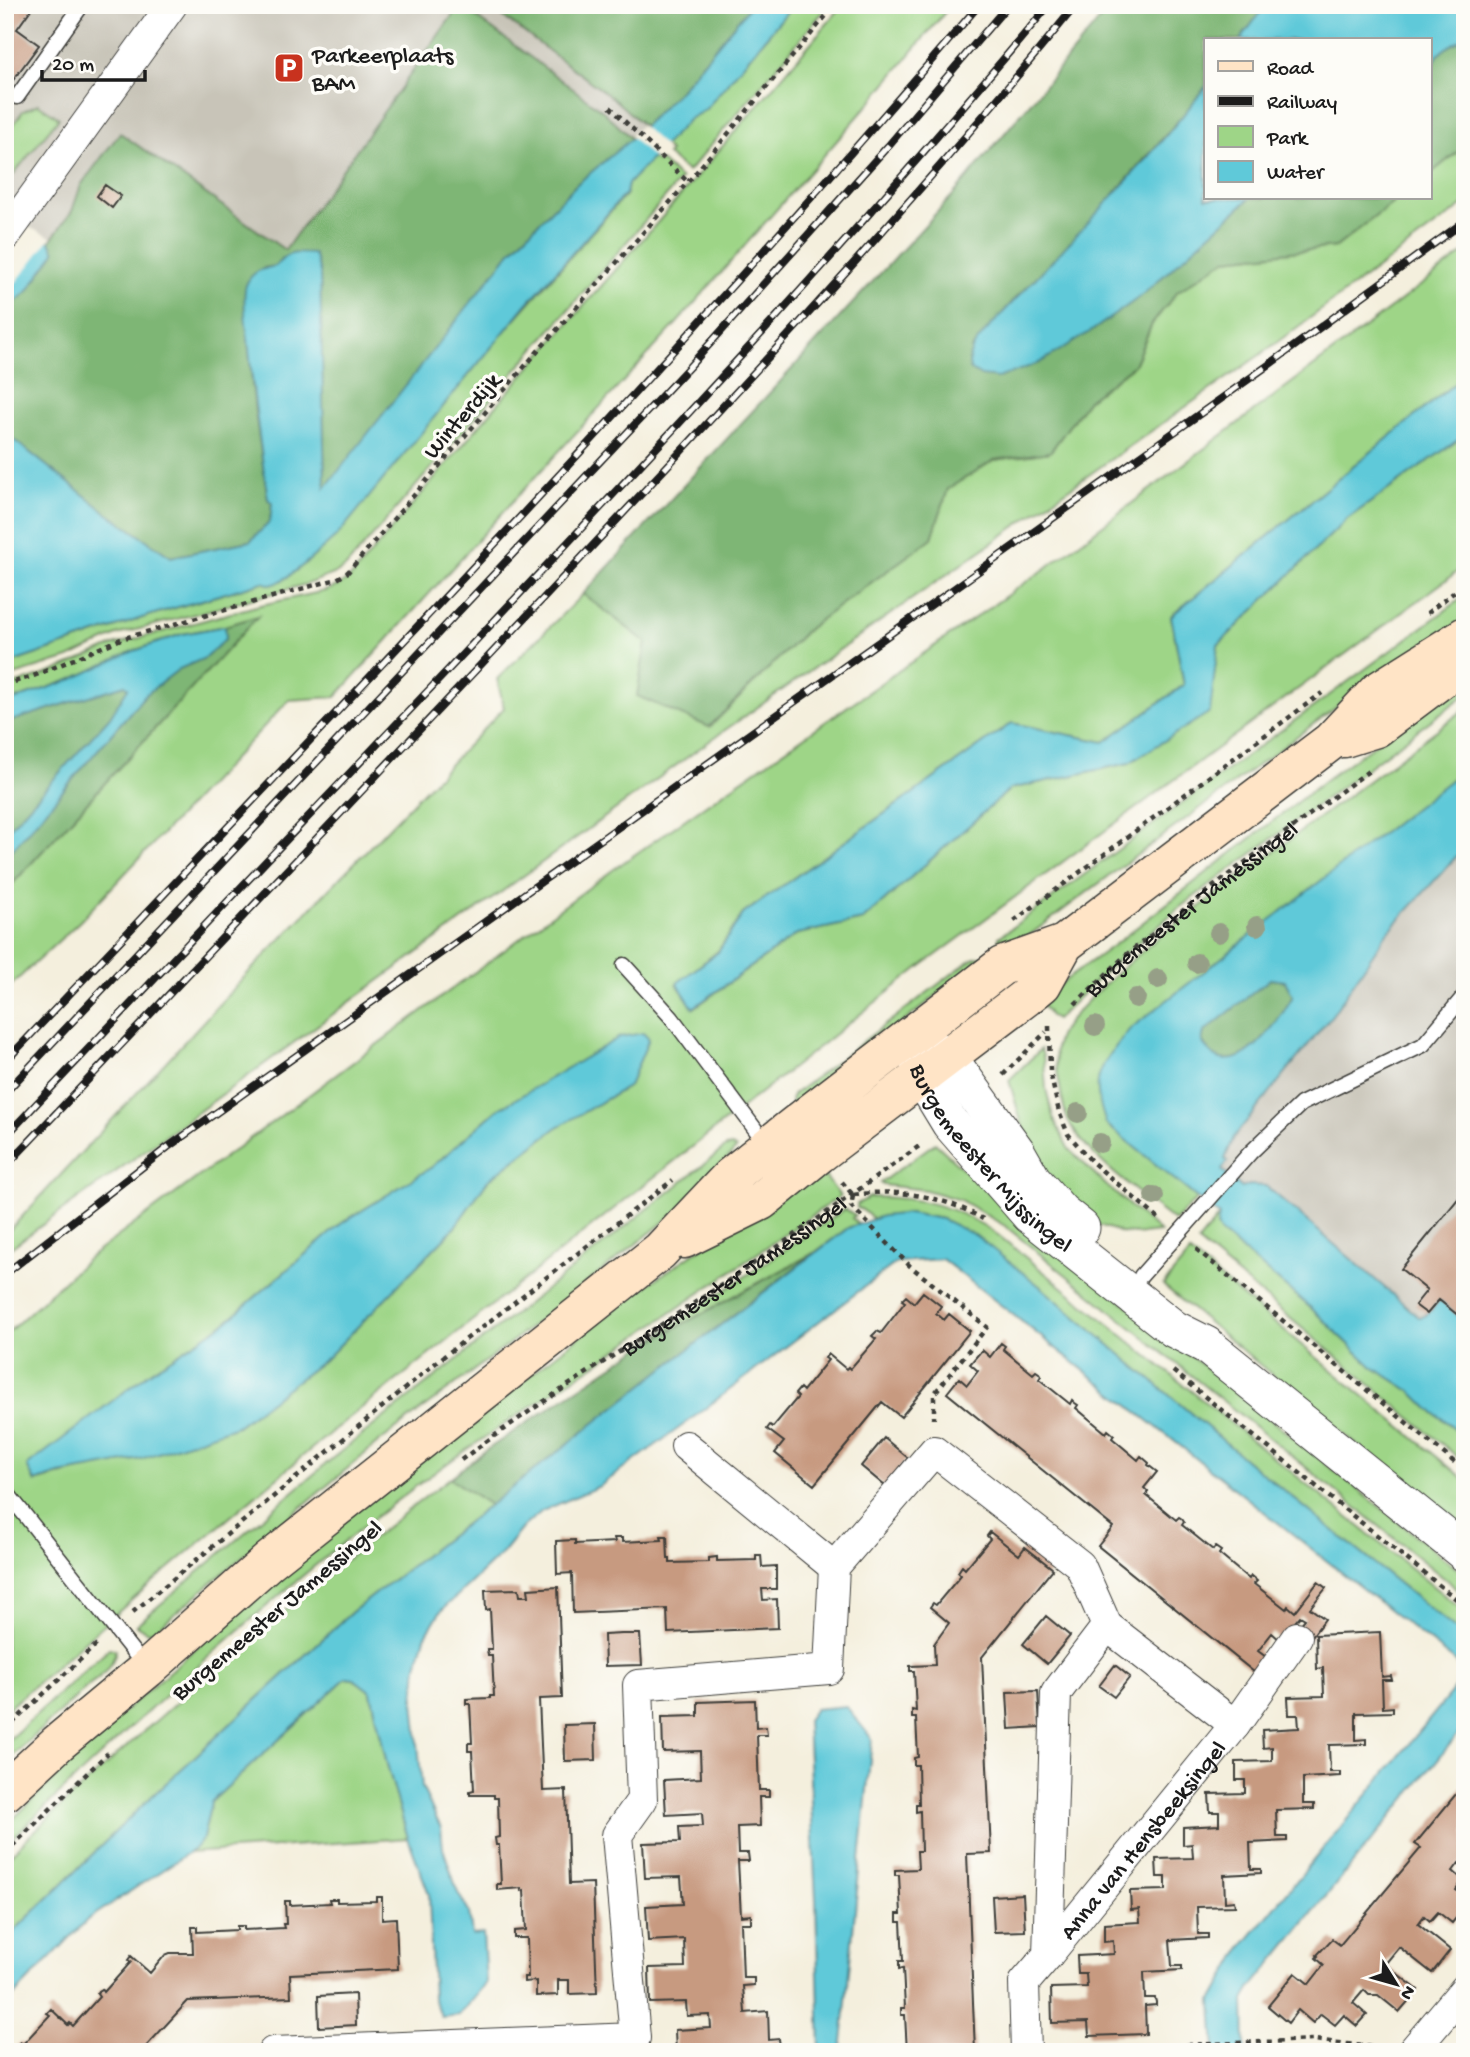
<svg xmlns="http://www.w3.org/2000/svg" width="1470" height="2057" viewBox="0 0 1470 2057" font-family="'Gochi Hand',sans-serif">
  <rect width="100%" height="100%" fill="#fdfcf7"/>
  <filter id="ink" filterUnits="userSpaceOnUse"><feTurbulence type="fractalNoise" baseFrequency=".0143" numOctaves="2"/><feDisplacementMap in="SourceGraphic" scale="14" xChannelSelector="R" yChannelSelector="G"/><feConvolveMatrix kernelMatrix="1 2 1 2 8 2 1 2 1" color-interpolation-filters="sRGB"/></filter>
  <filter id="wash" filterUnits="userSpaceOnUse"><feTurbulence type="fractalNoise" baseFrequency=".00686" numOctaves="4" result="noise"/><feDisplacementMap in="SourceGraphic" scale="28" xChannelSelector="R" yChannelSelector="G"/><feGaussianBlur stdDeviation="1.57" result="paint"/><feColorMatrix in="noise" values="0 0 0 0 0 0 0 0 0 0 0 0 0 0 0 0 0 1.4 0 .05"/><feComposite in="paint" operator="in"/></filter>
  <g filter="url(#wash)">
    <rect width="100%" height="100%" fill="#f4efdd"/>
    <path fill="#c8c4b8" d="M5 5H751L681 89 631 139 5 433Z
      M1465 828V1399L1183 1158Z"/>
    <path fill="#9ed587" stroke="#5d7852" stroke-width="2" fill-rule="evenodd" d="M793 5H829L688 172 667 155 670 152 663 145 689 119 705 110Z
      M843 5H951L869 104 677 323 482 535 336 697 289 700 80 921 5 991V892L257 617 225 626 182 634 131 652 73 679 5 703V688L55 671 114 645 256 606 325 591 340 585 352 576 506 394 657 223Z
      M38 104 59 118 5 185V131L10 125 12 126 23 111Z
      M1465 146V204L1257 357 718 735 5 1252V1235L250 971 504 708 497 679 583 594 646 642 710 727 809 628 932 538 948 489 994 460 1050 452 1088 400 1134 365 1152 324 1177 292 1226 259 1336 247 1399 198H1430V174Z
      M652 157 658 163 661 161 681 179 346 567 336 573 307 584 117 635 69 658 5 678V665L151 615 263 582C273 586 278 582 287 576L626 194 628 184Z
      M1465 252V375L1171 616 1184 685 1104 742 1012 723 743 914 718 951 677 984 694 1008 797 934 863 920 1010 789 1129 763 1209 712 1218 645 1347 519 1465 435V566L920 967 335 1429 148 1586 5 1711V1335L90 1257 614 869 1042 571ZM629 1086 556 1128 488 1180 454 1228 328 1357 237 1426 35 1482 28 1467 149 1373 226 1322 342 1223 432 1167 497 1110Z
      M1465 596V621L1378 676 1004 954 998 945 999 937Z
      M1465 677V695L1179 908 1116 961 1058 1018 1056 1020 1051 1017 1040 1002 1049 992 1114 945 1328 778 1419 712Z
      M1465 709V769L1453 778 1106 1124 1198 1198 1174 1221C1142 1195 1084 1155 1067 1118 1063 1107 1061 1093 1059 1081 1056 1068 1053 1052 1058 1039 1068 1013 1132 960 1155 940Z
      M985 956 795 1110C791 1104 789 1101 794 1094L965 964 975 958Z
      M1041 1049 1044 1061 1046 1089 1053 1117 1068 1148 1108 1187 1160 1232 1141 1234 1122 1233 1096 1224 1045 1171 1022 1125 1009 1080Z
      M935 1143 1006 1208 1465 1575V1595L1005 1226 960 1200 926 1190 883 1185 880 1183Z
      M732 1146 736 1149 679 1210 535 1324 379 1442 154 1631 147 1632 136 1625 334 1457 726 1147Z
      M818 1167 840 1196C760 1252 680 1307 599 1362 541 1400 483 1437 427 1478 277 1589 140 1717 5 1845V1827L100 1733 199 1645 348 1517 630 1297Z
      M870 1197C921 1197 957 1206 998 1235L1465 1612V1637L1251 1464 1037 1284 942 1219 909 1213 874 1219C867 1216 865 1209 857 1208V1204Z
      M845 1209 855 1215 852 1218 858 1224 848 1228 814 1253 642 1346Z
      M1219 1216 1220 1232 1311 1308 1373 1367 1412 1392 1430 1410 1459 1431 1465 1438V1463L1198 1242Z
      M1190 1253 1465 1480V1534L1163 1285Z
      M450 1478 490 1505 352 1612 150 1798 5 1940V1860C62 1803 122 1750 182 1698 269 1622 358 1548 450 1478Z
      M109 1648 116 1650C112 1667 105 1674 90 1684L5 1763V1743Z
      M346 1678 354 1679 371 1692 387 1764 408 1838 188 1853 203 1838 211 1802Z"/>
    <path fill="#7eb674" stroke="#4d6948" stroke-width="2" d="M460 5 604 112 632 139 577 184 512 250 325 489 320 272 314 255C295 253 288 250 276 266L264 268 246 319 255 412 268 499 272 503 270 522 250 541 171 557 107 513 5 433V310L27 292 55 252 50 241 72 211 81 185 120 133 285 250Z
      M487 5H751L681 89 644 126 615 100Z
      M1112 5H1266L1240 40H1206V86L1184 114 1084 229 1015 299 972 348 1093 330 1141 296 1250 198H1399L1336 247 1226 259 1177 292 1152 324 1134 365 1088 400 1050 452 994 460 948 489 932 538 809 628 709 727 637 696 646 642 583 594 953 195Z
      M1465 37V146L1430 174C1430 149 1425 78 1434 59 1440 48 1454 43 1465 37Z
      M258 616 5 892V858L144 696 179 669 205 658 226 638 225 626Z
      M125 685 128 688 110 717 5 833V723Z
      M1270 979 1285 981 1293 996C1277 1024 1231 1093 1202 1041L1204 1032Z
      M814 1253 663 1369 490 1505 450 1478 482 1453 642 1346Z"/>
    <path fill="#5fc9d9" stroke="#3e727a" stroke-width="2" fill-rule="evenodd" d="M751 5H793L705 110 689 119 628 184 626 193 527 304 337 536C323 548 289 580 274 584 268 585 268 584 263 582L151 615 5 665V433L107 513 171 557 250 541 270 522 272 503 268 499C260 446 253 392 248 339 246 325 242 297 246 285 252 271 262 269 276 266 288 250 295 253 314 254L320 272 325 488 512 250 577 184 631 139 681 89Z
      M1266 5H1465V37C1439 52 1435 51 1430 81V40H1240Z
      M1206 86V198H1250L1141 296 1093 330 1039 363 998 378 981 376 970 369C966 353 975 344 985 332 1060 251 1139 174 1206 86Z
      M5 221 50 241 55 252 27 292 5 310Z
      M1465 375V435L1347 519 1218 645 1210 712 1129 763 1010 789 863 920 797 934 693 1008 677 983 718 952 743 914 1012 723 1104 742 1184 685 1171 616Z
      M225 626 226 638 205 658 179 669 144 696 5 858V833L110 717 128 688 125 685 5 723V703L73 679 131 652 182 634Z
      M1465 769V847L1387 933 1333 1014 1234 1137 1225 1159 1228 1161 1222 1170 1242 1188 1249 1185 1266 1186 1419 1317C1428 1318 1433 1307 1439 1300L1465 1321V1438L1450 1424 1430 1410 1412 1392 1373 1367 1311 1308 1220 1232 1217 1226 1219 1216 1106 1124C1102 1111 1096 1095 1098 1081 1100 1063 1119 1043 1130 1029ZM1270 979 1285 981 1293 996C1277 1024 1231 1093 1202 1041L1204 1032Z
      M643 1033 649 1039 629 1086 556 1128 488 1180 454 1228 328 1357 237 1426 141 1459 60 1474 35 1482 27 1466 149 1373 226 1322 342 1223 432 1167 497 1110 620 1037Z
      M909 1213 942 1219 975 1235 1037 1284 1251 1464 1465 1637V1726L1251 1988 1244 2000 1245 2052H1215L1212 2001 1242 1947 1461 1681 1457 1663 942 1259 897 1262 686 1423 600 1486 542 1511 523 1527 501 1554 440 1612 425 1637 417 1666 414 1700 422 1787 441 1828 443 1848 458 1893 469 1912 472 1935 483 1934 486 1983 459 2015 442 2017 433 1999 429 1894 408 1838 387 1764 371 1692 354 1679 346 1678 211 1802 203 1838 194 1849 87 1920 5 2005V1940L150 1798 352 1612 490 1505 663 1369 848 1228 882 1216Z
      M846 1706 872 1739 841 2052H820L816 1900 807 1720 815 1709Z"/>
    <path fill="#f4efdd" d="M641 125 666 148 655 160 630 136Z
      M5 217 51 237 17 281 5 291Z"/>
    <g id="blocks">
      <path fill="#c79a80" d="M5 5H34L17 29 39 45 5 91Z
        M105 185 121 196 112 208 97 196Z
        M1465 1190V1321L1439 1300 1427 1314 1415 1305 1427 1290 1401 1269Z
        M923 1292 941 1306 936 1313 944 1320 949 1314 970 1331 901 1417 882 1402 814 1485 775 1453 784 1442 767 1429 770 1425 773 1427 798 1397 795 1394 800 1388 803 1391 828 1360 825 1358 828 1354 846 1369 848 1367 850 1369 876 1339 872 1336 877 1331 881 1333 905 1302 902 1300 906 1296 914 1303Z
        M1001 1343 1005 1346 1003 1349 1033 1374 1036 1371 1039 1373 1041 1376 1039 1379 1070 1404 1072 1400 1075 1403 1078 1405 1076 1408 1106 1433 1108 1430 1114 1435 1112 1438 1138 1460 1141 1456 1149 1463 1148 1465 1157 1472 1144 1488 1148 1492 1146 1495 1176 1520 1179 1517 1182 1519 1184 1522 1182 1525 1213 1550 1215 1547 1221 1551 1219 1554 1249 1579 1251 1576 1257 1581 1254 1584 1286 1609 1288 1606 1295 1612 1318 1582 1326 1588 1310 1608 1325 1619 1309 1640 1296 1630 1305 1619 1300 1616 1280 1640 1272 1633 1258 1651 1266 1657 1254 1672 1098 1546 1113 1527 947 1393 959 1378 967 1385 978 1371 970 1364 982 1350 990 1357Z
        M884 1438 908 1458 885 1486 861 1466Z
        M990 1532 1019 1555 1025 1547 1053 1569 982 1657 991 1853 967 1854 975 2052H907L905 2015H901V2008H905L903 1968 899 1969V1961H903L901 1922H897V1914H901L899 1875H895V1870L918 1869 917 1851H921L920 1811 916 1812V1804H919L918 1765H914V1758L918 1757 916 1718H912V1710L916 1711 914 1671H910V1666L935 1665 934 1644 949 1623 930 1607 933 1603 936 1605 961 1575 958 1572 962 1566 965 1569 990 1539 987 1536Z
        M661 1536H667L668 1559H670V1563L709 1562V1558L717 1557V1561L756 1560V1555H761L762 1567 776 1566V1589H762L763 1600 777 1599 778 1628 668 1633 667 1609 573 1613 572 1573 557 1574 556 1541 575 1540V1544L615 1542 614 1538H622V1542L662 1540Z
        M558 1587 562 1698 539 1699 543 1791 566 1790 569 1884 593 1883 597 1993 569 1994V1980H558V1995L536 1996V1981L524 1982V1977H528L527 1938H514V1931L526 1930 524 1890 521 1891V1888L497 1890V1884H501L499 1845H496L495 1838 499 1837 498 1798H494V1795H470V1791L474 1790 472 1751H468V1743H472L470 1704H466V1699L490 1698V1696H494L492 1656H488L487 1649H492L490 1609 486 1610 485 1590 519 1589 520 1596H529L528 1589Z
        M1046 1616 1070 1636 1047 1664 1023 1644Z
        M1380 1632 1382 1677 1391 1676 1392 1680H1382L1383 1708 1393 1707V1712L1356 1713V1740L1366 1739V1744L1329 1745 1330 1772H1340V1776L1303 1778V1804H1314V1809L1276 1810 1277 1837H1287V1841L1250 1843 1251 1869H1261V1873L1224 1875 1225 1902 1234 1901 1235 1906 1197 1907 1198 1934H1208V1938L1170 1940 1172 1966H1182V1970L1144 1972 1145 1998H1155L1156 2002V2005L1145 2006 1146 2034 1089 2036 1088 2022 1052 2023 1051 1988 1087 1987 1086 1974H1078L1077 1956 1114 1954 1113 1941 1104 1942V1924L1140 1922 1139 1909 1131 1910 1130 1891 1166 1890V1877H1157L1156 1859 1193 1858 1192 1844 1183 1845V1827L1219 1825V1812H1210L1209 1794 1245 1793V1780H1236V1762L1272 1761V1747L1263 1748 1262 1730 1299 1728 1298 1715H1289L1288 1697 1324 1696 1323 1668 1317 1669 1316 1635Z
        M622 1634H640L642 1665 605 1666 604 1635Z
        M1115 1665 1130 1677 1114 1697 1099 1686Z
        M1038 1691 1040 1727 1009 1729 1007 1692Z
        M755 1700 756 1728 766 1727 767 1735H757L759 1790H769V1797H759L760 1826 737 1827 738 1853H748L749 1861H738L741 1916 751 1915V1923H741L743 1978H754V1985L743 1986 745 2013 768 2011 769 2040 779 2039 780 2046 770 2047V2052H676L675 2030 711 2028 710 2015 687 2016 686 2002 650 2003 649 1968 685 1967 684 1939 648 1941 646 1906 683 1904 681 1877 645 1878 643 1843 680 1842 679 1827 703 1826 702 1813 666 1815 664 1780 701 1778 700 1751 663 1752 662 1717 698 1716V1702Z
        M595 1724 596 1760 565 1761 564 1725Z
        M1465 1783V1868L1459 1863 1453 1871 1463 1880 1456 1890 1465 1897V1907L1452 1923 1438 1912 1430 1921 1424 1916 1418 1924 1450 1950 1432 1973 1399 1947 1385 1964 1418 1990 1399 2012 1378 1995H1369L1364 1990 1353 2003 1367 2015 1357 2026 1344 2015 1335 2025 1321 2014 1313 2023 1298 2010 1288 2023 1268 2006 1295 1973 1309 1984 1324 1965 1316 1958 1318 1956 1317 1955 1332 1939 1340 1945 1421 1848 1415 1844Z
        M1023 1894 1025 1931 994 1932 992 1896Z
        M376 1897H382V1919L396 1918 398 1969 290 1974 291 1997 188 2001 141 2052H17L19 2050 16 2047 20 2042 23 2044 50 2015 47 2013 51 2009 68 2025 70 2023 73 2026 99 1997 97 1994 99 1991 102 1989 104 1992 131 1962 128 1960 131 1956 150 1973 165 1955 170 1953H193L192 1927H197V1932L237 1930V1926H244V1930L284 1928 283 1924H286L285 1901H290V1905L330 1903 329 1899H337V1902L376 1901Z
        M355 1994 356 2025 319 2027 318 1996Z"/>
    </g>
  </g>
  <g filter="url(#ink)">
    <use href="#blocks" fill-opacity="0" stroke="#3c3c39" stroke-width="2"/>
    <g fill="none" stroke-linecap="round" stroke-linejoin="round">
      <g stroke="#3c3c39" stroke-width="17">
        <path id="service" d="M17 97 82 5
          M624 965 672 1018 767 1145
          M1141 1276 1250 1153 1301 1104 1423 1045 1465 995
          M5 1490 146 1668"/>
      </g>
      <g stroke="#3c3c39" stroke-width="32">
        <g id="minor">
          <path d="M5 236 172 5"/>
          <path d="M686 1446 834 1567"/>
          <path d="M1235 1725 1297 1637"/>
          <path id="s3" d="M1048 1955 1235 1725 1107 1626"/>
          <path d="M273 2052 635 2038 617 1835 642 1800 638 1685 829 1669 834 1567 934 1451 1080 1565 1107 1626 1056 1693 1048 1955 1024 1983 1026 2052"/>
          <path d="M1412 2052 1465 1989"/>
        </g>
      </g>
      <g stroke="#3c3c39" stroke-width="39">
        <g id="tertiary">
          <path d="M920 1040 948 1057 1016 1151 1032 1179 1061 1212 1081 1228"/>
          <path id="s4" d="M915 1047 922 1077 950 1123 1030 1215 1174 1329 1206 1345 1465 1553"/>
        </g>
      </g>
      <g stroke="#3c3c39" stroke-width="41">
        <path id="secondary" d="M1344 738 1376 728 1452 671
          M684 1239 761 1201 819 1154 1026 997 1042 984 1064 944
          M5 1792 58 1743 147 1669 269 1561 660 1251 730 1177 795 1125 1002 966 1064 944 1331 741 1378 691 1465 636"/>
      </g>
      <g stroke="#3c3c39" stroke-width="4.5" stroke-dasharray="5 5" stroke-linecap="butt">
        <path d="M610 107 688 182"/>
        <path d="M1427 613 1465 584"/>
        <path d="M5 685 36 675 121 639 337 579 348 572 538 351 688 182 835 5"/>
        <path d="M1014 921 1322 693"/>
        <path id="s1" d="M1075 1004 1126 955 1232 872 1370 770"/>
        <path d="M1049 1026 1050 1072 1059 1112 1068 1134 1092 1162 1159 1219"/>
        <path d="M1003 1075 1046 1032"/>
        <path d="M842 1182 853 1195"/>
        <path d="M854 1195C898 1188 944 1196 983 1219"/>
        <path d="M853 1196 851 1206 910 1266 987 1327 934 1394V1419"/>
        <path d="M1196 1249 1465 1471"/>
        <path d="M1173 1371 1465 1606"/>
        <path id="s2" d="M461 1460C547 1396 638 1341 726 1282 792 1238 857 1191 922 1144"/>
        <path d="M276 1608 309 1580"/>
        <path d="M133 1612 443 1357 673 1180"/>
        <path d="M5 1730 98 1643"/>
        <path d="M5 1853 108 1753"/>
        <path d="M1057 2050 1314 2040 1380 2048"/>
      </g>
      <use href="#service" stroke="#fff" stroke-width="14"/>
      <use href="#minor" stroke="#fff" stroke-width="30"/>
      <use href="#tertiary" stroke="#fff" stroke-width="37"/>
      <use href="#secondary" stroke="#ffe4c6" stroke-width="38"/>
      <g stroke="#1c1c1c" stroke-width="8">
        <path id="rail" d="M5 1062C334 714 668 370 979 5
          M5 1093 689 367 888 146 1008 5
          M5 1137C152 981 299 826 447 671 653 453 857 235 1049 5
          M5 1167C184 979 362 791 540 602 723 407 907 212 1076 5
          M5 1274 168 1147 1270 364 1465 221"/>
      </g>
      <use href="#rail" stroke="#fdfcf7" stroke-width="5" stroke-dasharray="16" stroke-linecap="butt"/>
    </g>
    <g fill="#969f87">
      <circle cx="1257" cy="926" r="10"/>
      <circle cx="1219" cy="933" r="10"/>
      <circle cx="1197" cy="963" r="10"/>
      <circle cx="1158" cy="979" r="10"/>
      <circle cx="1136" cy="998" r="10"/>
      <circle cx="1095" cy="1026" r="10"/>
      <circle cx="1078" cy="1113" r="10"/>
      <circle cx="1100" cy="1143" r="10"/>
      <circle cx="1154" cy="1196" r="10"/>
    </g>
  </g>
  <defs>
    <g id="parking-square" transform="scale(1.575)"><rect x="-9" y="-9" width="18" height="18" rx="4" fill="#c8321e" stroke="#fdfcf7"/><path d="M-3.5-5.5H1a3.5 3.5 0 0 1 0 7H-1V5.5H-3.5ZM-1-3.4V-.6H.8a1.4 1.4 0 0 0 0-2.8Z" fill="#fff"/></g>
  </defs>
  <g fill-rule="evenodd">
    <use href="#parking-square" x="289" y="68"/>
  </g>
  <g text-anchor="middle" stroke-width="7" stroke-linejoin="round" paint-order="stroke">
    <g font-size="24" fill="#1c1c1c" stroke="#fdfcf7" text-anchor="start">
      <text x="312" y="62">Parkeerplaats<tspan x="312" dy="28">BAM</tspan></text>
    </g>
    <g font-size="24" fill="#1c1c1c" stroke="#fdfcf7">
      <text transform="translate(461 415) rotate(-49)" y="8">Winterdijk</text>
      <text dy="8" stroke="none"><textPath href="#s1" startOffset="150">Burgemeester Jamessingel</textPath></text>
      <text dy="8" stroke="none"><textPath href="#s4" startOffset="138">Burgemeester Mijssingel</textPath></text>
      <text dy="8" stroke="none"><textPath href="#s2" startOffset="329">Burgemeester Jamessingel</textPath></text>
      <text transform="translate(276 1609) rotate(-40)" y="8">Burgemeester Jamessingel</text>
      <text dy="8" stroke="none"><textPath href="#s3" startOffset="149">Anna van Hensbeeksingel</textPath></text>
    </g>
  </g>
  <rect width="1470" height="2057" fill="none" stroke="#fdfcf7" stroke-width="28"/>
  <rect x="1204" y="38" width="228" height="161" fill="#fdfcf7" stroke="#a3a29f" stroke-width="2"/>
  <rect x="1218" y="61" width="35" height="10" fill="#ffe4c6" stroke="#a3a29f" stroke-width="2"/>
  <text x="1267" y="74" font-size="21" fill="#1c1c1c">Road</text>
  <rect x="1218" y="96" width="35" height="10" fill="#1c1c1c" stroke="#a3a29f" stroke-width="2"/>
  <text x="1267" y="108" font-size="21" fill="#1c1c1c">Railway</text>
  <rect x="1218" y="126" width="35" height="21" fill="#9ed587" stroke="#a3a29f" stroke-width="2"/>
  <text x="1267" y="144" font-size="21" fill="#1c1c1c">Park</text>
  <rect x="1218" y="161" width="35" height="21" fill="#5fc9d9" stroke="#a3a29f" stroke-width="2"/>
  <text x="1267" y="178" font-size="21" fill="#1c1c1c">Water</text>
  <g transform="translate(1396 1984) rotate(127)" stroke="#fdfcf7" stroke-width="5" paint-order="stroke">
  <path d="M0-5L12 26L0 18L-12 26Z" fill="#1c1c1c"/>
  <text y="-10" font-size="19" font-weight="bold" text-anchor="middle" fill="#1c1c1c">N</text>
  </g>
  <path d="M42 70v10h103v-10" fill="none" stroke="#1c1c1c" stroke-width="3.5"/>
  <text x="52" y="70" font-size="21" fill="#1c1c1c" stroke="#fdfcf7" stroke-width="5" paint-order="stroke">20 m</text>
</svg>
